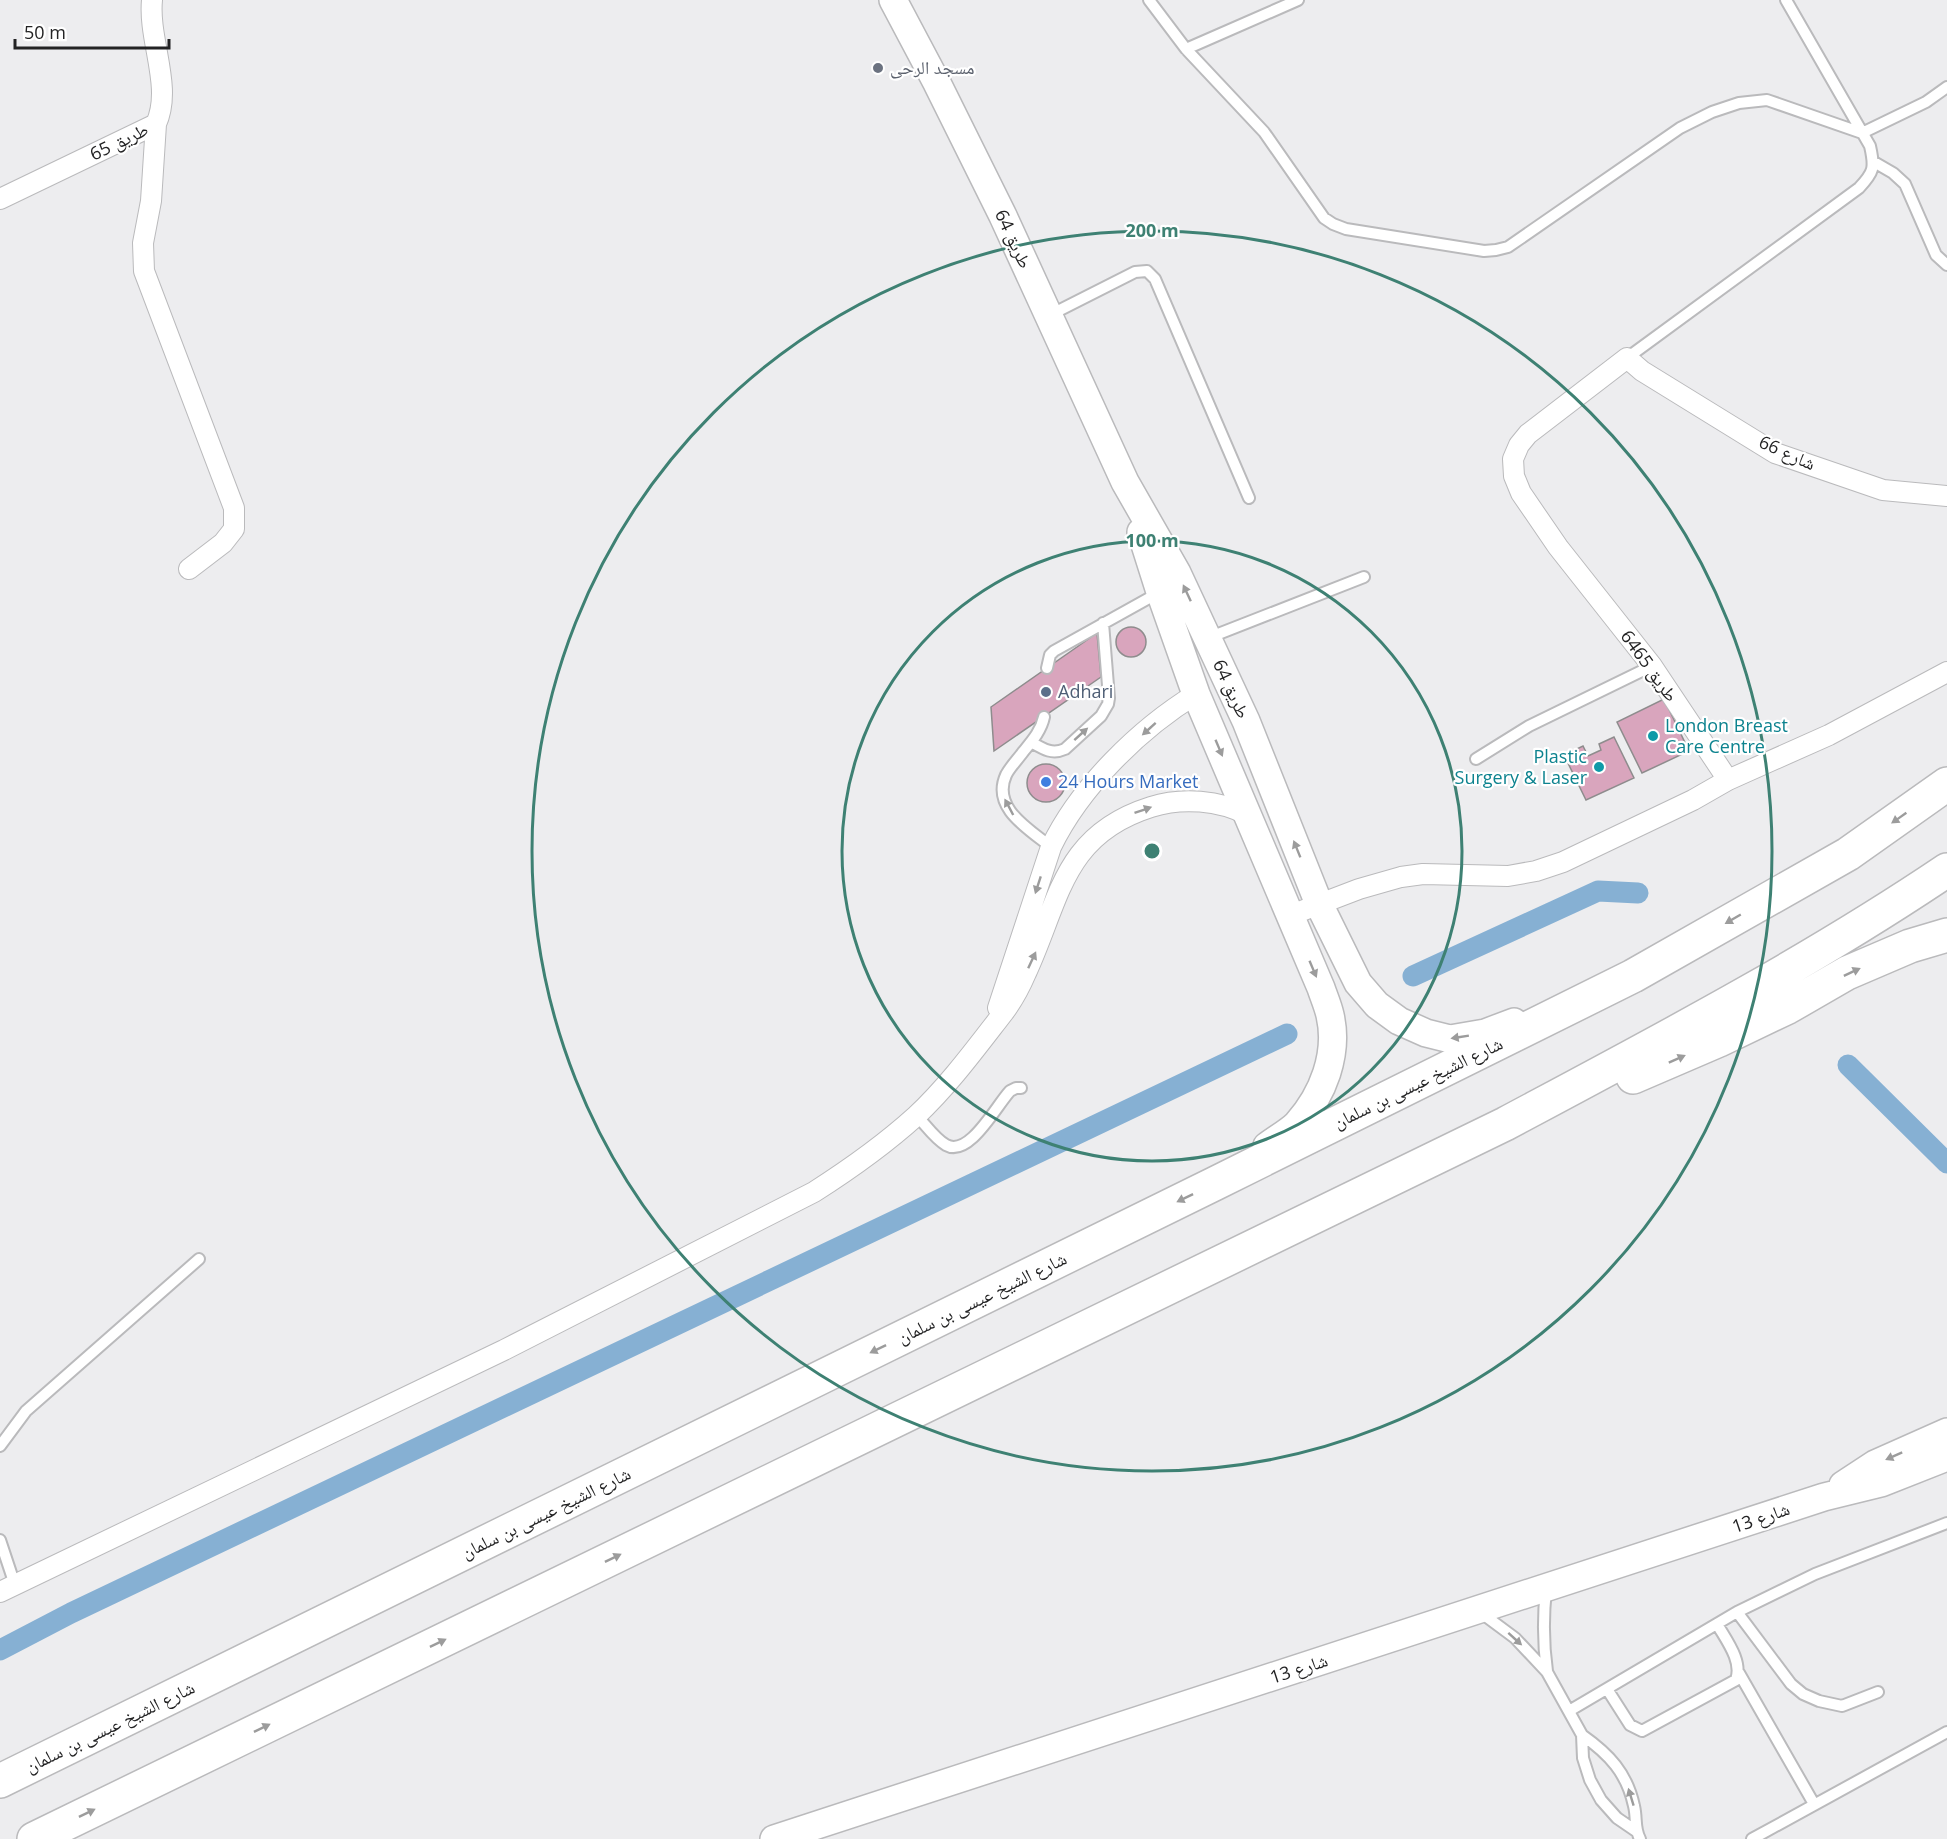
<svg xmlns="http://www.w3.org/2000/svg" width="1947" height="1839" viewBox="0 0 1947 1839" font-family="'Open Sans','Noto Naskh Arabic',sans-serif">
  <rect width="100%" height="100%" fill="#ededef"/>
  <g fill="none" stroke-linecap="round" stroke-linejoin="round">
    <path stroke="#86b0d3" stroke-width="21" d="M1413 976 1598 891 1638 893
      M1848 1065 1947 1163
      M0 1650 71 1613 1287 1034"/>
  </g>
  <path fill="#d9a5bd" stroke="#8e8c8d" stroke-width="1.5" d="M1116 642a15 15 0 1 1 30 0a15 15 0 1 1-30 0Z
    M1097 633 1101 677 994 751 991 707Z
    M1664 699 1689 751 1642 773 1617 722Z
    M1614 737 1634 778 1586 800 1564 755 1583 746 1588 756 1601 750 1599 744Z
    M1027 783a19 19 0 1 1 38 0a19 19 0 1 1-38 0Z"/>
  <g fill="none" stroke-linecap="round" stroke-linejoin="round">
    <g stroke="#bababc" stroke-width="14">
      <path id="lane" d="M1149 0 1186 49 1264 132 1324 218 1333 224 1346 229 1484 251 1496 250 1508 247 1680 128 1712 112 1739 103 1767 100 1862 133 1926 102 1947 87
        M1186 49 1298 0
        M1874 162 1893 173 1905 184 1936 255 1947 265
        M1048 316 1135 272 1147 271 1155 279 1249 498
        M1627 358 1859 188C1874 172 1875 168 1870 146L1786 0
        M1208 638 1364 577
        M1047 668 1050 655 1054 651 1160 592
        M1044 717C1041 731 1032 741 1023 752 1018 759 1010 767 1006 775 991 808 1029 829 1051 847
        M1031 742C1043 749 1052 755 1065 749L1101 716 1108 704 1109 698 1103 623
        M1476 759 1529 726 1652 666
        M916 1115C925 1124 935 1139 946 1145 969 1158 996 1106 1010 1091L1016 1088H1021
        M0 1446 26 1411 199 1259
        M0 1540 15 1585
        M1546 1589C1543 1617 1543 1643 1547 1671
        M1480 1612 1515 1638 1547 1672 1582 1735 1583 1758 1590 1780 1601 1800 1617 1818 1636 1831
        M1737 1612 1791 1684 1803 1694 1819 1701 1842 1706 1878 1692
        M1739 1673 1814 1804
        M1607 1689 1630 1725 1642 1731 1736 1680C1743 1661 1726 1640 1717 1624
        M1569 1711 1737 1612 1815 1574 1947 1523
        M1582 1735C1609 1754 1627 1773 1634 1806 1637 1818 1634 1828 1640 1839
        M1752 1839 1947 1732"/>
    </g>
    <g stroke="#bababc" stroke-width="22">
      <path id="street" d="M156 124 151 201 143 243 144 271 234 508V529L223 543 189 569
        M0 199 156 124C173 87 148 40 152 0
        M1728 780 1652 666 1558 547 1521 493 1514 476 1513 459 1519 445 1528 434 1627 358 1642 371 1775 453 1883 490 1947 496
        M1291 915 1359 889 1401 877 1423 874 1508 876 1536 871 1563 862 1693 800 1728 780 1829 735 1947 672
        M998 1008 1051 847C1080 787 1139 729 1196 694
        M0 1592 504 1350 814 1192C850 1169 884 1145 916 1116 949 1085 976 1048 1004 1012 1013 1000 1020 987 1026 973 1060 900 1062 835 1151 807 1182 797 1219 800 1248 815"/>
    </g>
    <g stroke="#bababc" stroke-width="30">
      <path id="secondary" d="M893 0 937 83 1003 216 1125 482 1177 573 1246 721 1319 904 1358 983 1377 1005 1399 1021 1426 1033 1450 1039 1485 1033 1514 1022
        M1141 532 1160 592 1196 694 1321 988C1324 997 1328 1006 1330 1015 1339 1054 1323 1095 1297 1124 1289 1132 1276 1139 1267 1146
        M1843 1485 1875 1464 1947 1432
        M774 1839 1824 1497 1881 1483 1947 1457"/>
    </g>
    <g stroke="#bababc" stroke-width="36">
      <path id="highway" d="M1633 1077 1719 1040 1788 1007 1847 973 1910 946 1947 935
        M0 1781 1214 1184 1633 976 1848 854 1947 784
        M34 1839 1505 1124C1655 1044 1806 965 1947 870"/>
    </g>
    <use href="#lane" stroke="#fff" stroke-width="10"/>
    <use href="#street" stroke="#fff" stroke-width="20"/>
    <use href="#secondary" stroke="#fff" stroke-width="27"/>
    <use href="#highway" stroke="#fff" stroke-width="33"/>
  </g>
  <defs><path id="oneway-solid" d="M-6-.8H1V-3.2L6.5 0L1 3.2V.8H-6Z" transform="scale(1.5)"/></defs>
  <g fill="#9c9c9c">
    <use href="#oneway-solid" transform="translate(1187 593) rotate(-115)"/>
    <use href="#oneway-solid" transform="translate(1149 729) rotate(138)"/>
    <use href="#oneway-solid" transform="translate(1081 734) rotate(-42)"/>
    <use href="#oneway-solid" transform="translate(1219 748) rotate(67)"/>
    <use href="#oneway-solid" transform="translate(1009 807) rotate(-118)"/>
    <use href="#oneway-solid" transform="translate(1143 810) rotate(-19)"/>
    <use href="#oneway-solid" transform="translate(1899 818) rotate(145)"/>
    <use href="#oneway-solid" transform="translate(1297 849) rotate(-112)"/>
    <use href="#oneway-solid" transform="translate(1038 885) rotate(108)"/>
    <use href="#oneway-solid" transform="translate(1733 919) rotate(150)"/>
    <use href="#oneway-solid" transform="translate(1032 960) rotate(-65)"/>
    <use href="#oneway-solid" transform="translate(1313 969) rotate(67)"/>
    <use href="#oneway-solid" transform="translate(1852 972) rotate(-25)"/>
    <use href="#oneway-solid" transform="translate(1460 1037) rotate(171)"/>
    <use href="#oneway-solid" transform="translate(1677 1059) rotate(-24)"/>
    <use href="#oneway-solid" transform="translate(1185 1198) rotate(154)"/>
    <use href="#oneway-solid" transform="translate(878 1349) rotate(154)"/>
    <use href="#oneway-solid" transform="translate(1894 1456) rotate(156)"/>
    <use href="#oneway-solid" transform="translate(613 1558) rotate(-26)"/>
    <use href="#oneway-solid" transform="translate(1515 1639) rotate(42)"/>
    <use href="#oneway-solid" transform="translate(438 1643) rotate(-26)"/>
    <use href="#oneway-solid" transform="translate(262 1728) rotate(-26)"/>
    <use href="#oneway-solid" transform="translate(1631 1797) rotate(-107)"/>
    <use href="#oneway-solid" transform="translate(87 1813) rotate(-26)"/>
  </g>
  <g fill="none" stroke="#3e8173" stroke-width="3">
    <circle cx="1152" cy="851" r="310"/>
    <circle cx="1152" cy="851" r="620"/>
  </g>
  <circle fill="#6b7280" stroke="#fff" stroke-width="2" cx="878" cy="68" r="6"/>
  <circle fill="#5c6f8a" stroke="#fff" stroke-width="2" cx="1046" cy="692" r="6"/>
  <g fill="#0f9aa8" stroke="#fff" stroke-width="2">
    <circle cx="1653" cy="736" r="6"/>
    <circle cx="1599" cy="767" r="6"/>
  </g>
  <circle fill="#3f7fe0" stroke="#fff" stroke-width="2" cx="1046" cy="782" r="6"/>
  <g text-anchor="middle" stroke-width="4.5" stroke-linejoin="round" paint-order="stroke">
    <g font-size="18" fill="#5b616d" stroke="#fff" text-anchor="start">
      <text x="890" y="74">مسجد الرحى</text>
    </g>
    <g font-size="18" fill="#232324" stroke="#fff">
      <text transform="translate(119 142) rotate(-26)" y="6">طريق 65</text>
      <text transform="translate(1013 239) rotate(65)" y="6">طريق 64</text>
      <text transform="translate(1787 453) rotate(24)" y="6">شارع 66</text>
      <text transform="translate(1649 666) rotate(54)" y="6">طريق 6465</text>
      <text transform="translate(1231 689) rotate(65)" y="6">طريق 64</text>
      <text transform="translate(1418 1083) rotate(-26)" y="6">شارع الشيخ عيسى بن سلمان</text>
      <text transform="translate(982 1298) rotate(-26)" y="6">شارع الشيخ عيسى بن سلمان</text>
      <text transform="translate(546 1513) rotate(-26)" y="6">شارع الشيخ عيسى بن سلمان</text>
      <text transform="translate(1761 1518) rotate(-19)" y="6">شارع 13</text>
      <text transform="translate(1299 1669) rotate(-18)" y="6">شارع 13</text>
      <text transform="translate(110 1727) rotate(-26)" y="6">شارع الشيخ عيسى بن سلمان</text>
    </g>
    <g font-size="18" fill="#4e5e75" stroke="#fff" text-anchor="start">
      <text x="1058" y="698">Adhari</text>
    </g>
    <g font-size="18" fill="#0d838f" stroke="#fff" text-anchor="start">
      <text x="1665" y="732">London Breast<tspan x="1665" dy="21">Care Centre</tspan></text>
      <text x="1587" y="763" text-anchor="end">Plastic<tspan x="1587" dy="21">Surgery &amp; Laser</tspan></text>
    </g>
    <g font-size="18" fill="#366cbe" stroke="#fff" text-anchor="start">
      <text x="1058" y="788">24 Hours Market</text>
    </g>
  </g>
  <circle cx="1152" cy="851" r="9" fill="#3e8173" stroke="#fff" stroke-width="3"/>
  <g font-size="18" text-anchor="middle" font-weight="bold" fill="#3e8173" stroke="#fff" stroke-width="4.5" stroke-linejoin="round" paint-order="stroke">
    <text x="1152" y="237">200 m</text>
    <text x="1152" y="547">100 m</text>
  </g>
  <path d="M15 39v9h154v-9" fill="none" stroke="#232324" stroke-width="3"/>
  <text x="24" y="39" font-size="18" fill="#232324" stroke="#ffffff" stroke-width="4.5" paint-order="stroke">50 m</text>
</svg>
